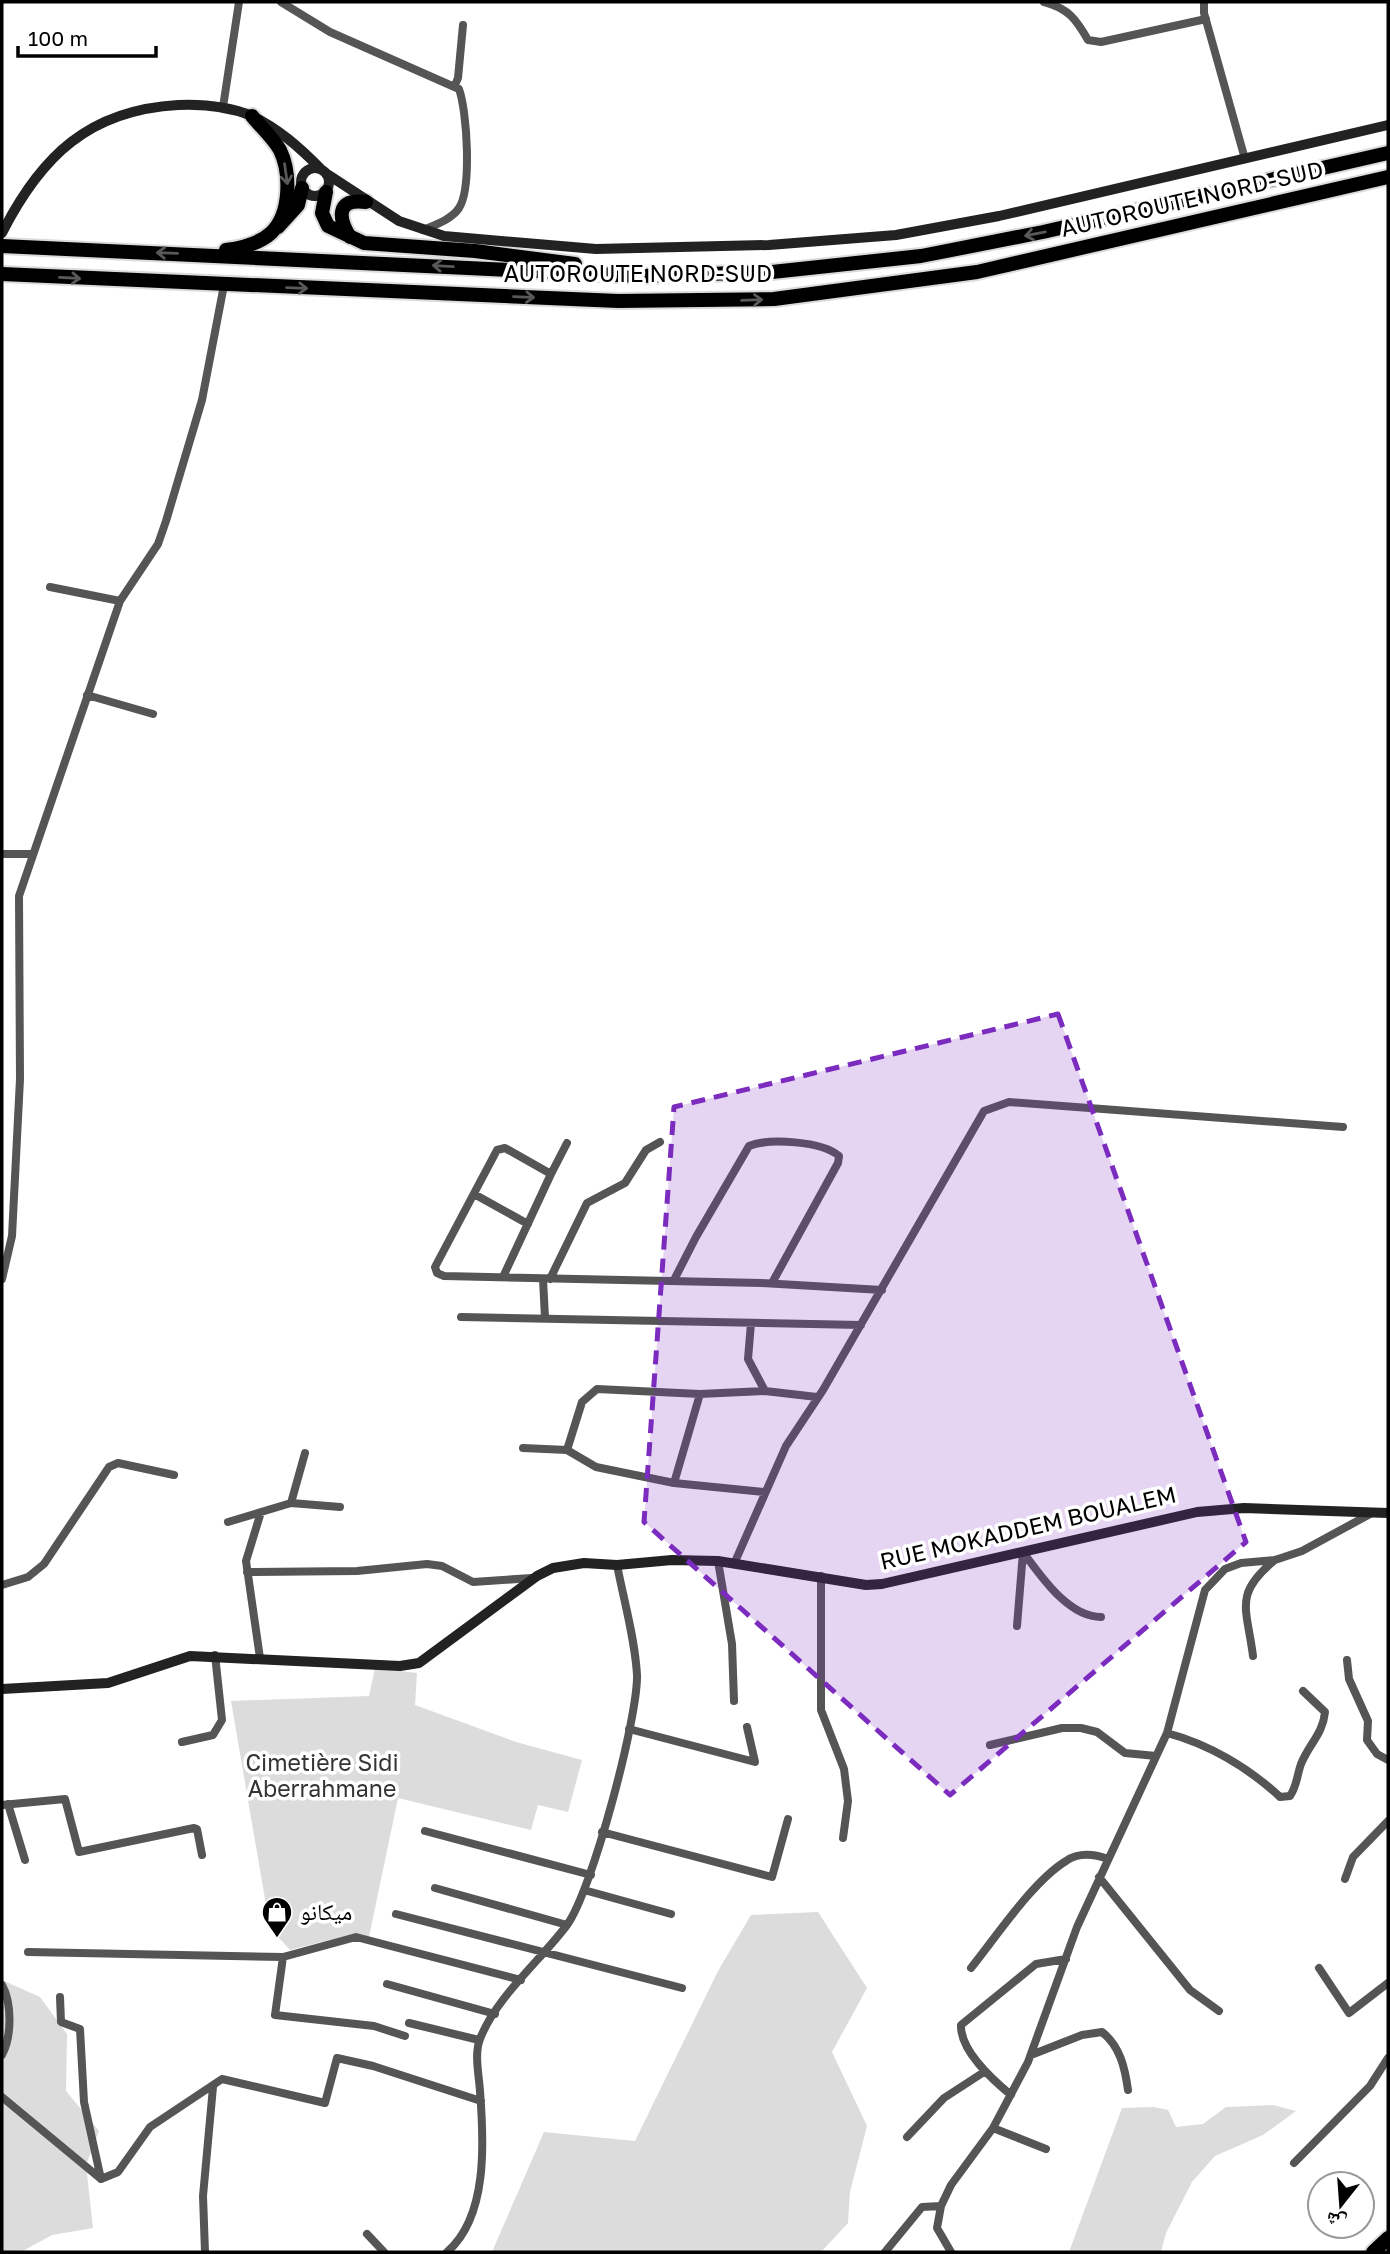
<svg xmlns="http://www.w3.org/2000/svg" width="1390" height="2254" viewBox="0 0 1390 2254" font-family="'Golos Text','Noto Naskh Arabic',sans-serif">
  <rect width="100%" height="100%" fill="#fff"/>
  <path fill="#dcdcdc" d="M375 1668 417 1673 415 1705 516 1742 582 1760 568 1812 538 1805 531 1830 398 1798 369 1937 353 1934 290 1950 270 1928 231 1701 369 1696Z
    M818 1912 867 1988 832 2052 867 2126 850 2192 848 2223 821 2252H492L544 2132 635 2141 718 1971 751 1915Z
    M2 1980 40 1997 67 2034 66 2091 99 2131 86 2165 93 2228 52 2235 21 2252H2Z
    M1273 2105 1296 2111 1263 2135 1215 2156 1192 2182 1166 2233 1161 2252H1069L1122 2108 1154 2107 1168 2110 1176 2127 1203 2124 1226 2107Z"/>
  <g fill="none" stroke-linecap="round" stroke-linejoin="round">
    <g stroke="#dbdbdb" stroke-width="18">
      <path id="highway" d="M326 192 322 213 328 226 364 243 475 251 575 264
        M278 227 298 205 302 188
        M350 237C338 218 336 198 366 202
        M2 246 639 276 772 272 921 256 1043 232 1388 153
        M226 250C241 248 259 244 271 233 291 214 291 173 280 150 273 138 261 127 252 116
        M2 274 618 301 774 299 977 272 1388 177
        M1373 2252 1388 2238"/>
    </g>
    <path stroke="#555" stroke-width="8" d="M281 2 330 32 459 89C467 111 472 188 459 208 452 219 435 225 423 230
      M1044 2C1068 8 1076 19 1088 40L1101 42 1206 19
      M1204 2V13L1245 159
      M455 85 458 78 463 25
      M223 107 239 2
      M50 587 120 601
      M87 695 153 714
      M2 854H31
      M567 1143 551 1174 505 1148 497 1150 435 1267 437 1273 444 1276 761 1283 882 1290
      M474 1194 528 1224
      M503 1277 551 1174
      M2 1279 12 1236 20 1079 19 896 120 601 158 544 166 521 202 400 224 285
      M543 1279 545 1318
      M550 1279 587 1203 625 1183 646 1150 660 1142
      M674 1280 696 1237 749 1146C769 1138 822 1141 839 1156L838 1163 772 1283
      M461 1317 861 1325
      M751 1323 748 1359 765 1391
      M523 1448 567 1450 582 1402 597 1389 700 1394 765 1391 817 1397
      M567 1450 596 1467 674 1483 764 1492
      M674 1483 700 1394
      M291 1503 305 1453
      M228 1522 291 1503 340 1507
      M1023 1552C1041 1576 1068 1617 1101 1617
      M718 1561 732 1644 734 1701
      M734 1564 786 1446 823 1390 984 1111 1009 1102 1343 1127
      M247 1572 357 1571 427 1564 442 1566 473 1582 532 1578
      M821 1576V1710L844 1769 848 1801 843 1838
      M2 1585 28 1577 44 1564 109 1467 118 1463 174 1475
      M1017 1626 1023 1552
      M1253 1656C1247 1608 1233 1594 1275 1560
      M260 1658 246 1561 261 1512
      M1347 1660 1349 1679 1368 1721 1367 1740 1377 1754 1388 1760
      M629 1729 755 1762 747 1727
      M1167 1733C1208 1744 1248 1767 1280 1797L1290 1796C1297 1786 1297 1775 1301 1764 1309 1744 1323 1734 1325 1712L1303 1691
      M182 1742 213 1735 222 1720 215 1655
      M990 1745 1062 1728H1081L1097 1732 1125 1753 1156 1756
      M8 1804 25 1860
      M2 1805 65 1799 79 1852 194 1828 197 1829 202 1855
      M425 1831 591 1875
      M602 1832 772 1877 788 1819
      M1099 1877 1190 1990 1219 2011
      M1345 1879 1353 1857 1388 1821
      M435 1888 567 1925
      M584 1890 671 1914
      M396 1914 682 1988
      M28 1952 283 1957 356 1937 521 1980
      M283 1957 275 2015 374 2026 405 2036
      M971 1968C996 1937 1033 1881 1066 1861 1079 1852 1094 1854 1108 1859
      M1319 1968 1349 2013 1388 1983
      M387 1984 495 2014
      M2 1985C12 2003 12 2036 2 2055
      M60 1997 61 2022 80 2029 84 2102 101 2179
      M409 2023 479 2040
      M1031 2055 1082 2035 1102 2032C1120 2046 1125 2068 1128 2090
      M1011 2095C993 2080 960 2051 961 2025L1036 1964 1066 1959
      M2 2097 101 2179 118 2172 150 2127 222 2079 325 2103 337 2058 373 2066 481 2101
      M993 2128 1046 2149
      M907 2137 944 2098 984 2072
      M1294 2163 1370 2086 1388 2058
      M367 2234 384 2252
      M205 2252 203 2196 213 2087
      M447 2252C488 2217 484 2142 480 2091 479 2075 474 2054 480 2039 496 1997 541 1960 567 1925 592 1891 638 1718 637 1675 635 1639 624 1601 617 1565
      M885 2252 922 2207 941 2206
      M951 2252 937 2228 941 2206 951 2185 993 2128 1028 2062 1077 1927 1167 1733 1205 1590 1225 1569 1241 1563 1275 1560 1302 1551 1372 1513"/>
    <path stroke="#222" stroke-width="10" d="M301 182a14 14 0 1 1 28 0a14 14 0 1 1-28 0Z
      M327 174 399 221 444 236 596 249 769 245 896 235 999 216 1388 125
      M2 233C41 156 89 110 178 105 203 104 228 106 252 116 278 128 300 148 320 168
      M2 1689 108 1683 190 1656 400 1666 419 1663 537 1576 553 1568 584 1563 617 1565 672 1560 718 1561 866 1585 882 1584 1197 1512 1244 1508 1388 1513"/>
    <use href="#highway" stroke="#000" stroke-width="14"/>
  </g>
  <defs><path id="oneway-shaft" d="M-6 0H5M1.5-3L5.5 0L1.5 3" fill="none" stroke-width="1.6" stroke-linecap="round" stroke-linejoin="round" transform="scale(1.75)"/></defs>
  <g stroke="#595959">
    <use href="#oneway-shaft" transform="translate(286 174) rotate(82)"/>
    <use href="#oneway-shaft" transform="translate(1035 234) rotate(169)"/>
    <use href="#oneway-shaft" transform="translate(167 253) rotate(-178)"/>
    <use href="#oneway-shaft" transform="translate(443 266) rotate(-177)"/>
    <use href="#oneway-shaft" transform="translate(70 278) rotate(3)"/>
    <use href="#oneway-shaft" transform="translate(297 288) rotate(2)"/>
    <use href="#oneway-shaft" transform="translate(524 297) rotate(2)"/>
    <use href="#oneway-shaft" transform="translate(752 300) rotate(-2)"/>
  </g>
  <path fill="#7b2cbf" fill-opacity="0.2" stroke="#7b2cbf" stroke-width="5" stroke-dasharray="14 9" stroke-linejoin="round" d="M1058 1014 1246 1542 950 1795 644 1522 674 1107Z"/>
  <defs>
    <g id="shop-pin" transform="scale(1.575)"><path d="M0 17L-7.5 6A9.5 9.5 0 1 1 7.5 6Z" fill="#000" stroke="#fff"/><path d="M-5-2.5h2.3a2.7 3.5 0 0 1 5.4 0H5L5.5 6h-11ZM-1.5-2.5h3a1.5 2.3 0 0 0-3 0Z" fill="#fff"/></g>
  </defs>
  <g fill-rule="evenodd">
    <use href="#shop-pin" x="277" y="1912"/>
  </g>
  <g text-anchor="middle" stroke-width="7" stroke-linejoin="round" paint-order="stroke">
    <g font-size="23" fill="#000" stroke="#fff">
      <text transform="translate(1192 199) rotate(-13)" y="8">AUTOROUTE NORD-SUD</text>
      <text x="638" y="282">AUTOROUTE NORD-SUD</text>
      <text transform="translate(1028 1528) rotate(-13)" y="8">RUE MOKADDEM BOUALEM</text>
    </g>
    <g font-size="23" fill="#333" stroke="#fff">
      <text x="322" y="1771">Cimetière Sidi<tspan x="322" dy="26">Aberrahmane</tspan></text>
    </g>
    <g font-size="23" fill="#000" stroke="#fff" text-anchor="start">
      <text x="300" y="1920">ميكانو</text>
    </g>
  </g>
  <rect width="1390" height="2254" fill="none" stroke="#000000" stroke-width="7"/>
  <g transform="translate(1341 2205) rotate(197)"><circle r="33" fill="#ffffff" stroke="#999999" stroke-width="2"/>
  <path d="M0-5L12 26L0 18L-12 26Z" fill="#000000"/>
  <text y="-10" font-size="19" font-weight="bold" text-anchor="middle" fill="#000000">ش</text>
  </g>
  <path d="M18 46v10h138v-10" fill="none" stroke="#000000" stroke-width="3.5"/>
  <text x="28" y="46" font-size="21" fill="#000000" stroke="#ffffff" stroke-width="5" paint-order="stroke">100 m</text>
</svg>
